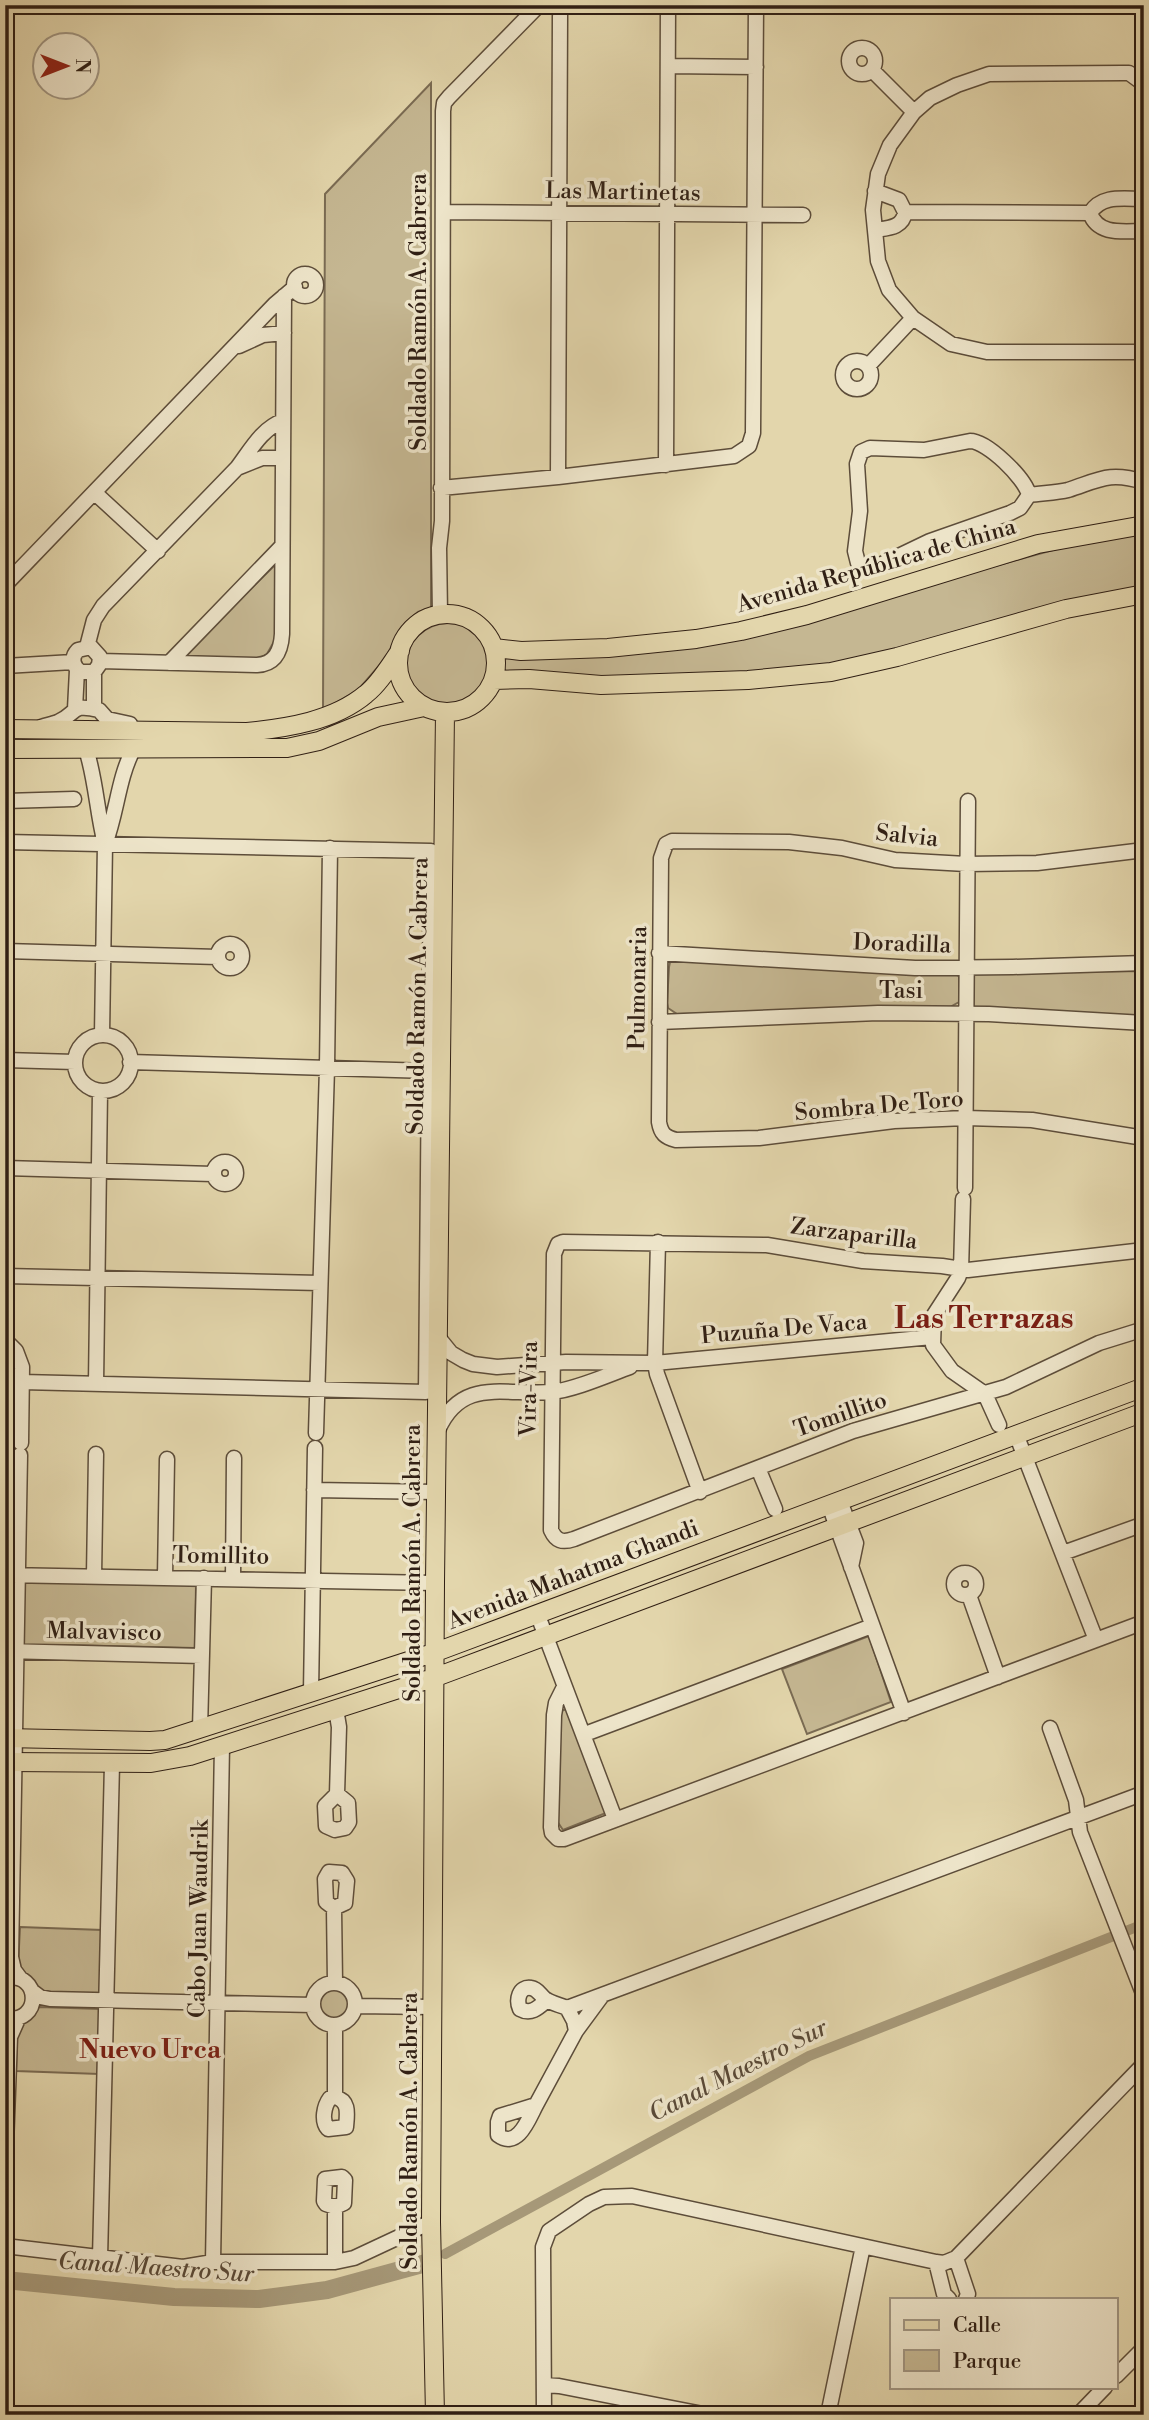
<svg xmlns="http://www.w3.org/2000/svg" width="1149" height="2420" viewBox="0 0 1149 2420" font-family="'Libre Bodoni',serif">
  <rect width="100%" height="100%" fill="#e3d6ac"/>
  <filter id="stains"><feTurbulence type="fractalNoise" baseFrequency=".00286" numOctaves="4"/><feColorMatrix values="0 0 0 0 .2 0 0 0 0 .09 0 0 0 0 .02 0 0 0 .5 -.17"/></filter>
  <radialGradient id="worn" r=".72"><stop offset=".6" stop-color="#630" stop-opacity="0"/><stop offset="1" stop-color="#630" stop-opacity=".3"/></radialGradient>
  <path fill="#c5b792" stroke="#7a6b53" stroke-width="2" d="M431 83V608L418 612 405 623 384 660 358 690 323 710 325 194Z
    M1144 532V587L858 659 779 673 658 679 509 672 505 671 502 663 504 658 633 650 995 566 1075 544Z
    M278 562 276 638 267 654 260 658 187 659 183 655Z
    M405 667a44 44 0 1 1 88 0a44 44 0 1 1-88 0Z
    M674 960 955 974 959 976V1002L950 1007 677 1014 668 1008 667 1003 669 967 670 962Z
    M1144 971V1016L975 1008 971 1005 969 977 976 972Z
    M24 1582 196 1585 195 1648 22 1644Z
    M869 1636 891 1702 807 1734 782 1669Z
    M568 1709 606 1813 563 1830 557 1821 560 1711Z
    M20 1927 102 1930 100 1994 39 1993 18 1967Z
    M313 2005a21 21 0 1 1 42 0a21 21 0 1 1-42 0Z
    M39 2007 101 2009 99 2074 16 2071 17 2031Z"/>
  <g fill="none" stroke-linecap="round" stroke-linejoin="round">
    <path stroke="#a69878" stroke-width="10" d="M445 2254 809 2056 1144 1924"/>
    <path stroke="#a69878" stroke-width="18" d="M5 2280 174 2297 259 2299 327 2290 426 2263"/>
    <g stroke="#5d4d3a" stroke-width="17">
      <path id="minor" d="M557 5 560 14 558 477
        M849 61a13 13 0 1 1 26 0a13 13 0 1 1-26 0Z
        M668 66 756 67
        M872 70 914 112
        M443 212 803 215
        M905 212 1090 213
        M1090 213C1098 236 1124 231 1144 231
        M1090 213C1102 194 1124 199 1144 199
        M875 230C888 228 903 228 905 212L899 200 875 191
        M294 285a11 11 0 1 1 22 0a11 11 0 1 1-22 0Z
        M239 346 263 335 284 333
        M1137 352H987L951 344 913 318 889 290 878 261 873 210 878 174 890 145 914 112 930 98 957 85 989 74 1123 73H1129L1144 84
        M843 375a14 14 0 1 1 28 0a14 14 0 1 1-28 0Z
        M868 366 913 318
        M970 441C987 441 1025 478 1029 495L1020 508 1010 513 930 541 880 565 865 567 858 563 855 551 860 511 857 464 861 452 870 448 924 450Z
        M283 458H262L237 468C250 451 262 428 283 421
        M666 465 668 5
        M441 488 558 477 734 456 749 446 753 433 756 5
        M95 493 158 551
        M1029 495C1042 493 1056 493 1068 490 1099 480 1109 471 1144 482
        M5 585 275 304 295 287
        M440 614 439 548 442 521 443 111 444 103 449 97 539 5
        M87 647 94 620 103 606 237 468
        M100 661 257 665C275 664 281 651 282 634L284 296
        M169 663 282 546
        M5 666 73 662
        M94 672H81C72 666 71 657 78 650L91 647 100 657 99 665 94 672V709
        M75 709 77 670
        M41 727C47 725 53 724 58 722 78 713 70 703 99 710L107 719 130 724
        M86 749C96 780 97 813 105 844L102 1035
        M5 801 74 799
        M5 842 431 851 426 1392 22 1382
        M105 844C117 813 118 779 133 750
        M1144 850 1037 863 966 864 895 860 842 848 789 842 672 841 666 844 661 858 659 1122C661 1134 665 1137 676 1140L759 1138 894 1121 966 1118 1032 1120 1144 1138
        M218 956a12 12 0 1 1 24 0a12 12 0 1 1-24 0Z
        M5 951 218 957
        M659 953 915 968 1013 967 1144 963
        M659 1022 878 1013 989 1014 1144 1023
        M75 1063a28 28 0 1 1 56 0a28 28 0 1 1-56 0Z
        M5 1060 75 1062
        M130 1062 429 1071
        M214 1173a11 11 0 1 1 22 0a11 11 0 1 1-22 0Z
        M5 1168 213 1174
        M965 1188 968 801
        M963 1199 961 1270 958 1278 934 1315 933 1345 952 1371 985 1394 999 1425
        M658 1242 655 1363 657 1374 700 1492
        M1144 1250 968 1270 942 1266 863 1261 767 1245 563 1242 558 1244 554 1254 551 1530C556 1541 562 1543 574 1539L853 1431 1006 1387 1099 1343 1144 1329
        M5 1276 320 1283
        M438 1337 451 1353 463 1360 473 1364 497 1367 566 1362 655 1363 932 1337
        M5 1340 16 1351 22 1367 21 1443
        M96 1384 100 1091
        M438 1430C462 1376 505 1396 552 1392 574 1390 608 1375 630 1367
        M316 1433 327 1068 330 848
        M1016 1434 1096 1640
        M20 1455 11 1957 14 1970 20 1978
        M758 1468 775 1509
        M314 1490 436 1492
        M840 1501 856 1543 851 1567
        M829 1505 904 1713
        M1063 1553 1144 1524
        M954 1584a11 11 0 1 1 22 0a11 11 0 1 1-22 0Z
        M5 1575 435 1583
        M94 1576 96 1454
        M165 1577 167 1459
        M233 1579 234 1458
        M969 1595 998 1677
        M537 1613 615 1819
        M5 1651 202 1656
        M564 1687 556 1703 554 1715 551 1827 552 1833 558 1839H564L1144 1622
        M311 1692 315 1448
        M336 1709 339 1727 337 1794 325 1806 326 1826 335 1830 345 1828 349 1822 348 1803 337 1794
        M1050 1728 1076 1800 1080 1832 1144 1996
        M200 1729 204 1578
        M585 1734 872 1626
        M334 1908 326 1902 325 1879 329 1872 342 1873 347 1881 345 1903 334 1908 335 1983
        M5 1978C42 1971 42 2025 5 2018
        M313 2004a21 21 0 1 1 42 0a21 21 0 1 1-42 0Z
        M32 1991 40 1997 50 1999 313 2005
        M547 2000C538 2008 531 2015 520 2009 516 2000 519 1986 531 1988 538 1989 540 1995 545 1999 551 2003 560 2005 567 2008L574 2021 576 2031
        M356 2006 433 2007
        M567 2008 1144 1793
        M335 2026V2097L330 2098C324 2106 321 2121 328 2129L346 2127C347 2114 350 2101 335 2097
        M536 2105C529 2118 518 2150 498 2135V2122L500 2116 536 2105 576 2031 601 1997
        M5 2172 10 2037 18 2019
        M335 2207 326 2204 324 2201 325 2179 342 2177 345 2180 344 2203 335 2207V2262
        M5 2246 183 2267 213 2262H335L354 2258 431 2222
        M100 2258 112 1764
        M956 2258 968 2294 966 2299
        M213 2262 222 1745
        M936 2262 944 2294 949 2299
        M1116 2376 1144 2348
        M544 2385 559 2386 708 2415
        M544 2415 543 2247 549 2231 589 2204 604 2197 632 2196 936 2262 944 2263 956 2258 1144 2064
        M828 2415 863 2246
        M1078 2415 1105 2387"/>
    </g>
    <g stroke="#301f14" stroke-width="20">
      <path id="major" d="M398 663a49 49 0 1 1 98 0a49 49 0 1 1-98 0Z
        M494 648 521 651 608 648 696 639 741 631 807 615 1038 544 1144 525
        M494 680 529 679 601 685 748 680 831 672 897 657 1066 609 1144 594
        M5 729 247 732C287 728 334 721 366 694 380 683 390 665 400 651
        M5 749 287 748 319 741 378 717 424 707
        M5 1738 150 1741 165 1740 436 1652 1144 1387
        M5 1762 151 1763 190 1756 436 1677 1144 1412
        M435 2415 431 2222 435 1583 445 712"/>
    </g>
    <use href="#minor" stroke="#ede4c9" stroke-width="14"/>
    <use href="#major" stroke="#e3d6ac" stroke-width="18"/>
  </g>
  <g text-anchor="middle" stroke-width="7" stroke-linejoin="round" paint-order="stroke">
    <g font-size="23" fill="#301f14" stroke="#ede4c9">
      <text transform="translate(623 191) rotate(1)" y="8">Las Martinetas</text>
      <text transform="translate(418 312) rotate(-90)" y="8">Soldado Ramón A. Cabrera</text>
      <text transform="translate(876 565) rotate(-16)" y="8">Avenida República de China</text>
      <text transform="translate(907 835) rotate(6)" y="8">Salvia</text>
      <text transform="translate(902 943) rotate(2)" y="8">Doradilla</text>
      <text transform="translate(637 988) rotate(-89)" y="8">Pulmonaria</text>
      <text x="901" y="998">Tasi</text>
      <text transform="translate(417 996) rotate(-89)" y="8">Soldado Ramón A. Cabrera</text>
      <text transform="translate(879 1105) rotate(-5)" y="8">Sombra De Toro</text>
      <text transform="translate(854 1233) rotate(7)" y="8">Zarzaparilla</text>
      <text transform="translate(784 1328) rotate(-5)" y="8">Puzuña De Vaca</text>
      <text transform="translate(528 1389) rotate(-89)" y="8">Vira-Vira</text>
      <text transform="translate(840 1414) rotate(-19)" y="8">Tomillito</text>
      <text transform="translate(221 1555) rotate(1)" y="8">Tomillito</text>
      <text transform="translate(412 1563) rotate(-90)" y="8">Soldado Ramón A. Cabrera</text>
      <text transform="translate(573 1574) rotate(-21)" y="8">Avenida Mahatma Ghandi</text>
      <text transform="translate(104 1631) rotate(1)" y="8">Malvavisco</text>
      <text transform="translate(198 1919) rotate(-89)" y="8">Cabo Juan Waudrik</text>
      <text transform="translate(409 2131) rotate(-90)" y="8">Soldado Ramón A. Cabrera</text>
    </g>
    <g font-size="24" font-style="italic" fill="#594937" stroke="#ede4c9">
      <text transform="translate(738 2070) rotate(-27)" y="8">Canal Maestro Sur</text>
      <text transform="translate(156 2267) rotate(4)" y="8">Canal Maestro Sur</text>
    </g>
    <g font-size="26" font-weight="bold" fill="#7a1f14" stroke="#ede4c9">
      <text x="150" y="2058">Nuevo Urca</text>
    </g>
    <g font-size="30" font-weight="bold" fill="#7a1f14" stroke="#ede4c9">
      <text x="984" y="1328">Las Terrazas</text>
    </g>
  </g>
  <rect width="1149" height="2420" fill="none" stroke="#e3d6ac" stroke-width="28"/>
  <rect x="7" y="7" width="1135" height="2406" fill="none" stroke="#301f14" stroke-width="3.5"/>
  <rect x="14" y="14" width="1121" height="2392" fill="none" stroke="#301f14" stroke-width="2"/>
  <rect x="890" y="2298" width="228" height="91" fill="#ede4c9" stroke="#a19581" stroke-width="2"/>
  <rect x="904" y="2320" width="35" height="10" fill="#e3d6ac" stroke="#a19581" stroke-width="2"/>
  <text x="953" y="2332" font-size="21" fill="#301f14">Calle</text>
  <rect x="904" y="2350" width="35" height="21" fill="#c5b792" stroke="#a19581" stroke-width="2"/>
  <text x="953" y="2368" font-size="21" fill="#301f14">Parque</text>
  <g transform="translate(66 66) rotate(90)"><circle r="33" fill="#ede4c9" stroke="#a19581" stroke-width="2"/>
  <path d="M0-5L12 26L0 18L-12 26Z" fill="#8f2418"/>
  <text y="-10" font-size="19" font-weight="bold" text-anchor="middle" fill="#301f14">N</text>
  </g>
  <rect width="100%" height="100%" filter="url(#stains)"/>
  <rect width="100%" height="100%" fill="url(#worn)"/>
</svg>
